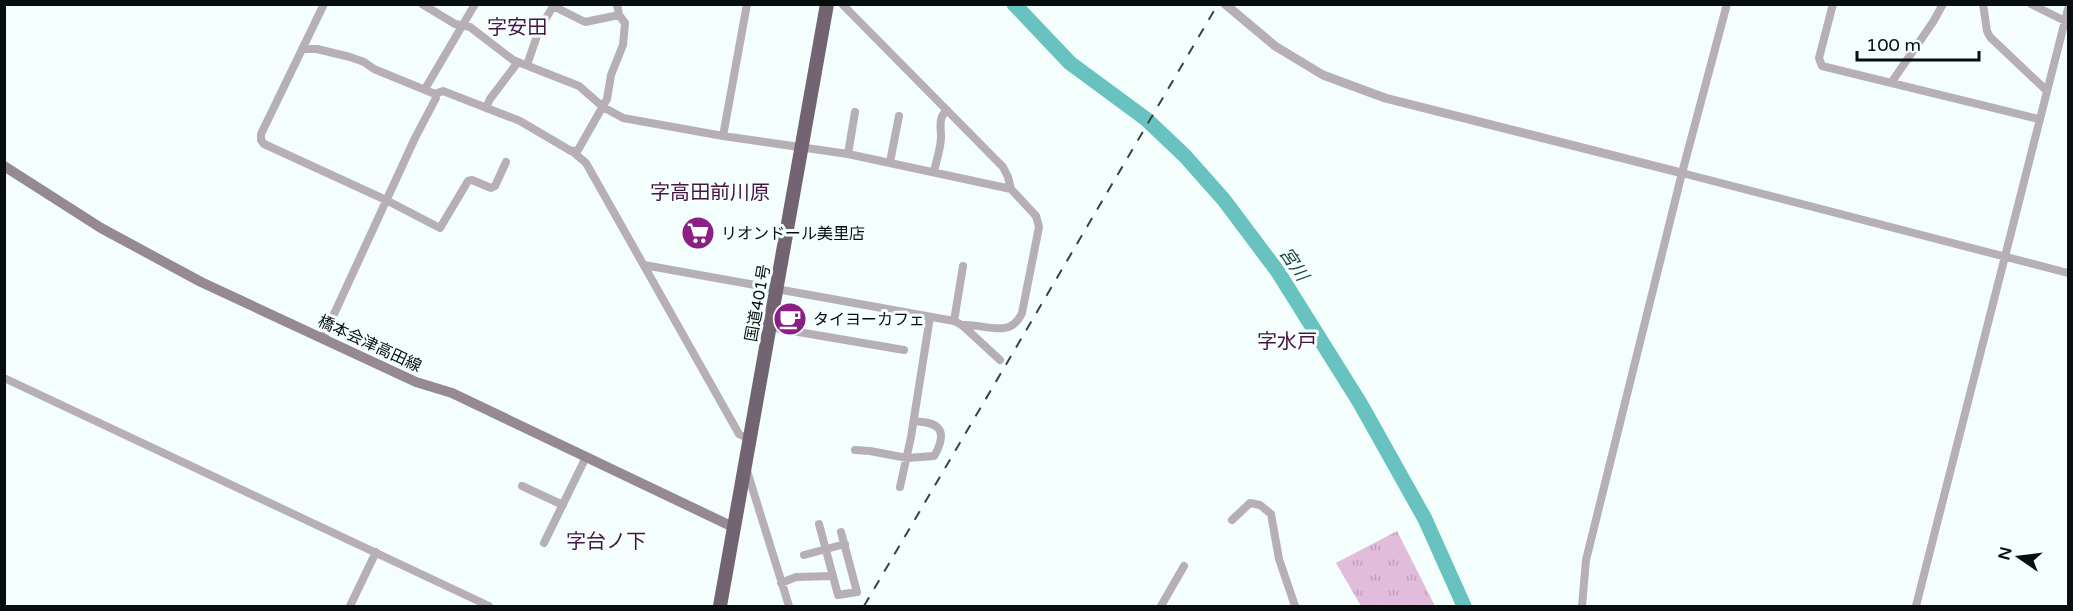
<svg xmlns="http://www.w3.org/2000/svg" width="2073" height="611" viewBox="0 0 2073 611" font-family="'Varela Round','Noto Sans JP',sans-serif">
  <defs>
    <pattern id="grass-tufts" width="24" height="20" patternUnits="userSpaceOnUse" patternTransform="scale(1.5)"><rect width="24" height="20" fill="#e1bcdb"/><path d="M3 7l-1-3M5 7V3M7 7l1-3M15 17l-1-3M17 17v-4M19 17l1-3" fill="none" stroke="#c0a0bb"/></pattern>
  </defs>
  <rect width="100%" height="100%" fill="#f4fefd"/>
  <path fill="url(#grass-tufts)" d="M1397 531 1435 606H1361L1336 563Z"/>
  <g fill="none" stroke-linecap="round" stroke-linejoin="round">
    <path stroke="#67c2c0" stroke-width="15" d="M1014 4 1070 63 1146 119 1185 156 1224 200 1278 272 1360 403 1425 519 1464 606"/>
    <path stroke="#b6afb5" stroke-width="8" d="M324 4 261 134V140L264 144 386 200 440 228 468 181 472 180 491 188 495 186 506 162
      M422 4 455 24 470 27 513 60 579 86 603 107 623 118 723 136 848 154 1011 189 1036 216 1039 227 1022 313C1010 340 983 323 962 325
      M842 4 1003 167 1008 177 1011 189
      M1833 4 1819 58 1822 66 2039 119
      M1983 4 1987 31 1990 37 2047 91
      M2031 4 2065 21
      M302 49H317L350 57 364 62 374 69 435 94 436 98 415 138 323 338
      M527 65 539 30 552 8H557L585 22 619 15
      M1891 83 1933 22 1943 4
      M425 89 475 4
      M435 94 443 91 520 121 571 151 578 150 607 99 611 75 623 45 625 23 619 15 617 4
      M486 108 490 99 518 62
      M723 136 747 4
      M572 151 586 163 739 434 749 439
      M848 154 855 112
      M890 162 899 116
      M934 172C936 161 941 148 941 137 941 126 938 118 947 110
      M1682 173 2068 273
      M644 265 954 321 962 325 1000 360
      M954 321 963 266
      M769 327 904 350
      M4 378 489 606
      M855 450 870 451 907 458 934 456C938 450 945 435 938 428 933 422 921 422 914 421
      M747 471 789 606
      M522 486 563 505
      M900 487 911 437 930 317
      M1232 520 1250 503 1260 505 1271 514 1279 559 1295 606
      M819 524 838 595 857 592 841 532
      M544 543 586 457
      M804 555 845 544
      M781 583 796 577 833 576
      M350 606 376 552
      M1161 606 1184 566
      M1582 606 1586 560 1682 173 1727 4
      M1916 606 2068 9"/>
    <path stroke="#b6afb5" stroke-width="9" d="M1225 4 1275 46 1323 75 1385 98 1682 173"/>
    <path stroke="#958a93" stroke-width="10" d="M4 166 101 228 201 282 416 382 452 393 733 527"/>
    <path stroke="#726470" stroke-width="14" d="M720 606 827 4"/>
    <path stroke="#394242" stroke-width="2" stroke-dasharray="10 10" stroke-linecap="butt" d="M864 606 1218 4"/>
  </g>
  <defs>
    <g id="supermarket-disc" transform="scale(1.725)"><circle r="9.5" fill="#8b1f83" stroke="#f4fefd"/><path d="M-6-5.5h2.5l.6 2H6L4.5 2H-2.5L-4.4-4H-6ZM-1.5 3.2a1.3 1.3 0 1 0 .1 0ZM3 3.2a1.3 1.3 0 1 0 .1 0Z" fill="#fff"/></g>
    <g id="cafe-disc" transform="scale(1.725)"><circle r="9.5" fill="#8b1f83" stroke="#f4fefd"/><path d="M-5.5-4.5H6V0H3Q3 3.5 0 3.5H-2.5Q-5.5 3.5-5.5 0ZM3-3.2v2h1.7v-2ZM-6 4.5H4V6H-6Z" fill="#fff"/></g>
  </defs>
  <g fill-rule="evenodd">
    <use href="#supermarket-disc" x="698" y="233"/>
    <use href="#cafe-disc" x="790" y="319"/>
  </g>
  <g text-anchor="middle" stroke-width="6" stroke-linejoin="round" paint-order="stroke">
    <g font-size="16" fill="#060e0e" stroke="#f4fefd" text-anchor="start">
      <text x="721" y="239">リオンドール美里店</text>
      <text x="813" y="325">タイヨーカフェ</text>
    </g>
    <g font-size="16" fill="#060e0e" stroke="#f4fefd">
      <text transform="translate(757 303) rotate(-80)" y="6">国道401号</text>
      <text transform="translate(370 343) rotate(25)" y="6">橋本会津高田線</text>
    </g>
    <g font-size="18" font-style="italic" fill="#1a4443" stroke="#f4fefd">
      <text transform="translate(1294 264) rotate(56)" y="6">宮川</text>
    </g>
    <g font-size="20" fill="#481443" stroke="#f4fefd">
      <text x="517" y="34">字安田</text>
      <text x="710" y="199">字高田前川原</text>
      <text x="1287" y="348">字水戸</text>
      <text x="606" y="548">字台ノ下</text>
    </g>
  </g>
  <rect width="2073" height="611" fill="none" stroke="#060e0e" stroke-width="12"/>
  <g transform="translate(2019 557) rotate(284)" stroke="#f4fefd" stroke-width="4.5" paint-order="stroke">
  <path d="M0-4.5L10 22L0 15L-10 22Z" fill="#060e0e"/>
  <text y="-9" font-size="16" font-weight="bold" text-anchor="middle" fill="#060e0e">N</text>
  </g>
  <path d="M1857 51v9h122v-9" fill="none" stroke="#060e0e" stroke-width="3"/>
  <text x="1866" y="51" font-size="18" fill="#060e0e" stroke="#f4fefd" stroke-width="4.5" paint-order="stroke">100 m</text>
</svg>
